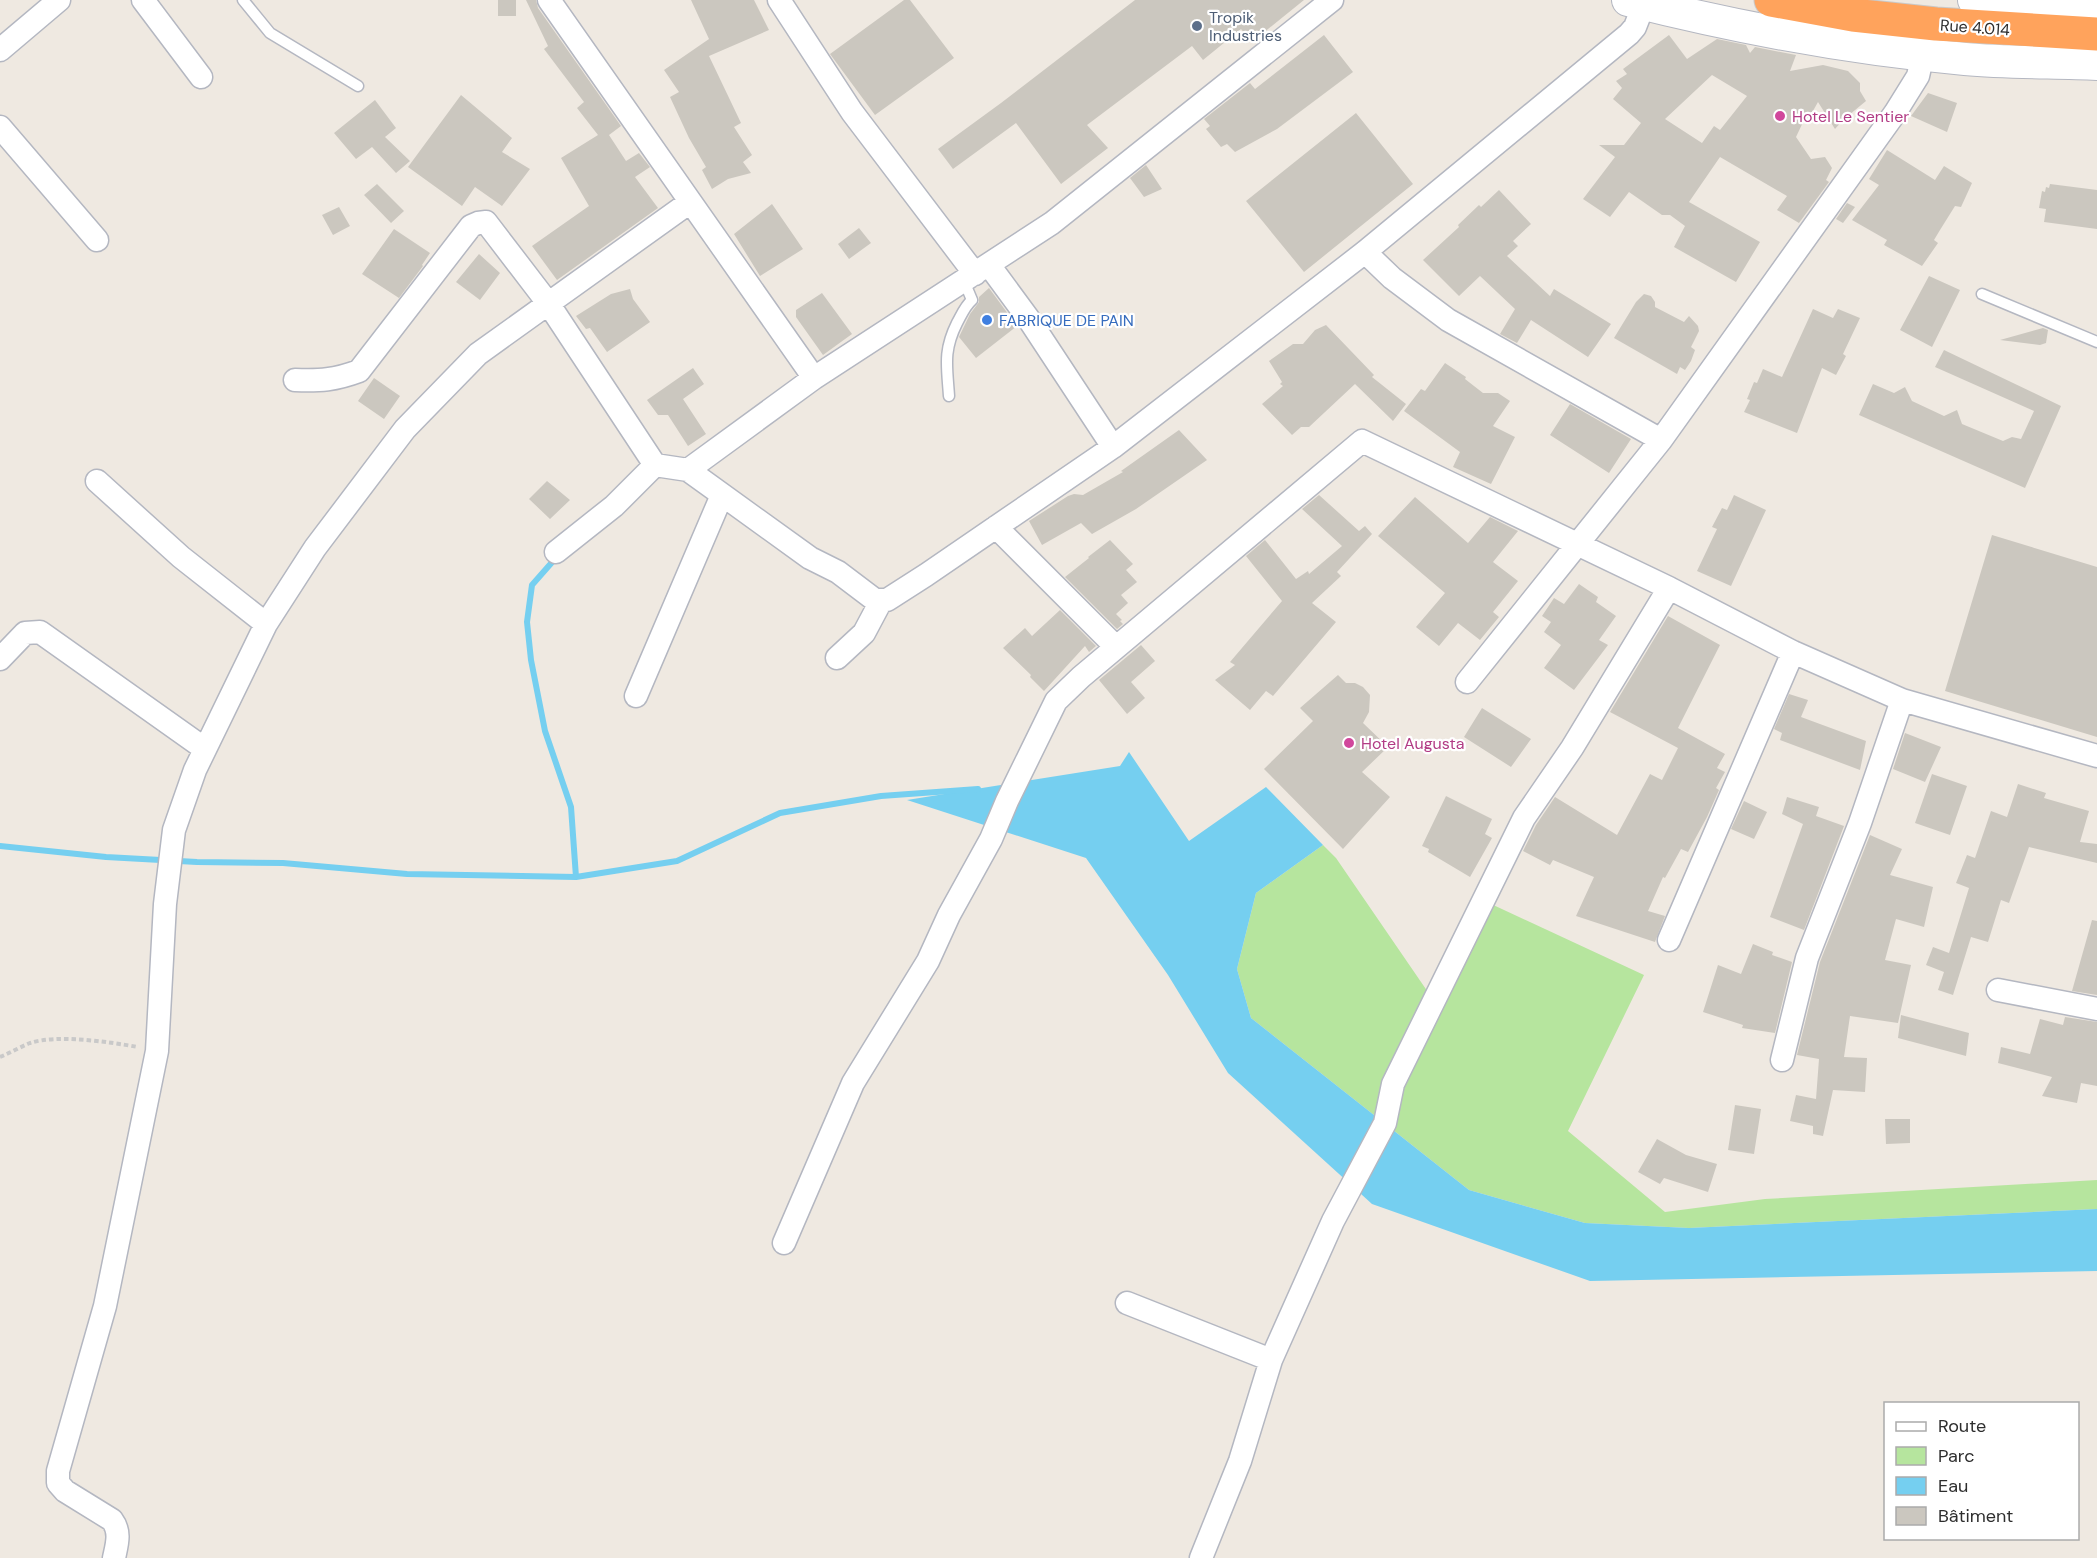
<svg xmlns="http://www.w3.org/2000/svg" width="2097" height="1558" viewBox="0 0 2097 1558" font-family="'DM Sans',sans-serif">
  <rect width="100%" height="100%" fill="#efe9e1"/>
  <path fill="#b6e59e" d="M1323 845 1336 858 1432 998 1489 903 1644 975 1568 1131 1665 1212 1765 1199 2097 1180V1209L1689 1228 1585 1223 1469 1190 1251 1018 1237 969 1256 893Z"/>
  <path fill="#75cff0" d="M1129 752 1189 841 1266 787 1323 845 1256 893 1237 969 1251 1018 1469 1190 1585 1223 1689 1228 2097 1209V1271L1590 1281 1372 1204 1228 1073 1168 975 1086 858 907 800 1120 766Z"/>
  <g fill="none" stroke-linecap="round" stroke-linejoin="round">
    <path stroke="#75cff0" stroke-width="6" d="M554 560 532 585 527 622 531 660 545 731 571 807 576 877
      M0 846 106 857 197 862 283 863 407 874 576 877 677 861 780 813 881 796 978 789"/>
  </g>
  <path fill="#cbc7bf" fill-rule="evenodd" d="M498 0H516V16H498Z
    M526 0H536L538 8 621 126 609 135 626 161 639 153 650 167 635 177 658 208 557 280 532 246 589 206 561 158 598 135 577 108 584 102 544 49 548 46Z
    M691 0H754L769 30 709 56 741 123 734 127 752 155 743 162 751 173 728 179 712 189 702 170 706 167 689 138 670 97 679 92 664 70 709 39Z
    M904 0H910L954 58 875 115 830 54Z
    M1135 0H1304L1252 42 1241 29 1203 60 1192 46 1087 125 1108 148 1061 184 1016 123 953 169 938 149 1001 103Z
    M1324 35 1353 72 1277 129 1235 152 1227 144 1221 147 1206 129 1210 126 1204 119 1250 83 1255 89Z
    M1669 35 1687 59 1717 39 1746 45 1750 53 1755 47 1796 55 1790 71 1823 65 1848 71 1860 83V91L1866 101 1843 120 1835 129 1818 102 1809 118H1805L1796 137 1811 159 1825 157 1832 168 1826 180 1829 182 1799 223 1777 210 1787 196 1720 157 1689 202 1760 242 1736 282 1674 247 1685 226 1670 215H1662L1629 192 1610 217 1583 199 1615 157 1599 145H1624L1641 123 1613 99 1622 88 1616 81 1627 74 1623 69ZM1712 75 1747 96 1720 130 1714 126 1702 143 1665 119Z
    M1928 93 1957 103 1947 132 1911 116Z
    M461 95 512 138 502 152 530 169 502 206 475 187 462 206 408 167Z
    M375 100 396 128 385 137 410 161 396 173 372 147 356 159 334 133Z
    M1356 113 1413 184 1304 272 1246 201Z
    M1887 150 1935 180 1944 166 1972 183 1961 207 1955 206 1940 230 1934 240 1938 243 1922 266 1884 245 1887 240 1852 220 1879 185 1869 179Z
    M1146 165 1162 189 1144 197 1130 178Z
    M377 184 404 211 391 223 364 195Z
    M2050 184 2097 190V229L2044 222 2046 209 2039 208 2042 191 2045 192 2046 187 2049 188Z
    M1499 190 1531 224 1513 241 1518 246 1507 256 1550 296 1554 289 1611 324 1588 357 1531 320 1517 343 1500 334 1515 309 1480 276 1459 296 1423 260 1459 227 1458 225 1479 205 1481 207Z
    M1847 203 1855 207 1843 223 1836 219Z
    M772 204 803 249 760 276 734 234Z
    M339 207 350 226 333 235 322 215Z
    M859 228 871 243 849 259 838 244Z
    M394 229 430 253 422 265 423 266 399 298 362 274Z
    M479 254 500 273 480 300 456 282Z
    M1929 276 1960 290 1932 347 1900 330Z
    M989 288 1017 326 976 358 959 337 970 314 979 302V297Z
    M630 289 633 299 650 322 607 352 590 328 586 329 576 316 611 294Z
    M822 293 852 334 823 355 796 317V310Z
    M1644 294 1651 296 1655 302V307L1684 322 1689 316 1698 326 1699 331 1691 347 1695 350 1691 361 1685 370 1680 367 1677 374 1614 338 1636 302Z
    M1813 309 1833 318 1838 309 1860 318 1843 354 1846 356 1836 375 1822 368 1797 433 1744 412 1750 400 1747 399 1754 382 1757 383 1763 369 1782 377Z
    M1326 325 1374 375 1372 377 1406 404 1393 421 1355 384 1309 427H1301L1292 435 1262 404 1283 386 1280 384 1282 382 1269 361 1293 344H1303L1315 330Z
    M2043 328 2048 330 2046 343 2040 345 2000 340Z
    M1944 350 2061 406 2025 488 1859 415 1873 384 1894 393 1905 387 1912 401 1944 416 1957 410 1962 424 2003 441 2012 437 2021 439 2034 411 1935 367Z
    M1445 363 1466 377 1465 379 1483 393H1498L1510 401 1493 426 1515 437 1491 484 1453 467 1460 452 1404 411 1421 389 1425 391Z
    M693 368 704 384 683 399 706 434 688 446 668 415H658L647 400Z
    M374 378 400 396 384 419 358 401Z
    M1570 404 1631 439 1609 473 1550 435Z
    M1179 430 1207 460 1136 509 1092 534 1081 523 1042 545 1029 521 1068 496 1074 494 1083 495 1123 472 1121 471Z
    M547 481 570 500 550 519 529 499Z
    M1319 495 1359 531 1365 526 1372 534 1337 572 1341 576 1312 603 1336 622 1273 696 1266 691 1250 710 1215 680 1235 665 1230 662 1282 601 1246 556 1265 540 1296 579 1308 571 1309 574 1342 546 1302 509Z
    M1734 495 1766 510 1731 586 1697 571 1717 529 1712 527 1722 508 1727 510Z
    M1415 497 1468 543 1490 517 1518 531 1493 562 1518 581 1493 612 1499 617 1480 640 1458 623 1439 646 1416 627 1445 593 1378 536Z
    M1992 535 2097 567V737L1945 691Z
    M1110 540 1133 564 1126 570 1137 582 1121 595 1128 603 1116 614 1122 620 1120 621 1123 624 1117 629 1065 577 1089 558 1088 557Z
    M1579 584 1598 597 1596 602 1616 616 1599 640 1608 645 1574 690 1544 668 1561 645 1544 632 1551 622 1542 616 1554 598 1564 604Z
    M1060 610 1096 646 1089 652 1085 646 1044 691 1030 677 1031 675 1003 648 1025 628 1032 636Z
    M1668 616 1720 645 1678 728 1725 754 1717 768 1725 772 1716 788 1719 790 1707 817 1688 852 1681 849 1665 878 1663 877 1648 911 1665 916 1655 942 1576 916 1594 877 1553 860 1550 865 1523 851 1536 825 1555 797 1617 835 1650 774 1662 780 1678 748 1610 712Z
    M1141 645 1155 661 1131 682 1145 698 1127 714 1099 680Z
    M1338 675 1346 683H1355L1363 687 1370 695 1369 712 1363 723 1388 747 1362 772 1390 797 1343 849 1264 769 1313 721 1300 708Z
    M1789 694 1808 700 1801 717 1866 741 1860 770 1780 740 1782 733 1774 729Z
    M1482 708 1531 739 1511 767 1464 737Z
    M1905 733 1941 747 1925 782 1893 769Z
    M1932 774 1967 786 1950 835 1915 823Z
    M2018 784 2046 793 2044 798 2089 811 2080 842 2097 844V863L2029 847 2009 903 2001 900 1988 942 1971 937 1953 995 1938 990 1944 972 1926 965 1933 947 1949 953 1969 888 1956 883 1967 855 1975 858 1991 811 2007 817Z
    M1446 796 1492 819 1485 834 1492 838 1470 877 1428 852 1429 849 1422 846Z
    M1787 797 1819 807 1816 816 1844 826 1804 930 1770 917 1803 824 1782 814Z
    M1744 801 1767 812 1754 839 1731 829Z
    M1870 835 1902 849 1890 875 1933 887 1924 927 1896 919 1885 960 1911 965 1898 1023 1850 1016 1844 1057 1867 1058 1865 1092 1833 1090 1823 1136 1813 1134V1126L1790 1121 1796 1095 1816 1099 1819 1059 1797 1055 1820 962Z
    M2092 920 2097 921V995L2072 991Z
    M1753 944 1773 952 1772 955 1792 962 1775 1033 1742 1028 1743 1025 1703 1012 1718 965 1741 974Z
    M1901 1015 1969 1033 1966 1056 1898 1038Z
    M2065 1017 2097 1022V1086L2081 1083 2077 1103 2042 1096 2052 1077 1998 1063 2001 1047 2030 1054 2040 1019 2063 1025Z
    M1735 1105 1761 1109 1754 1154 1728 1150Z
    M1885 1119H1910V1143L1886 1144Z
    M1657 1139 1686 1155 1717 1164 1708 1192 1664 1178 1660 1184 1638 1172Z"/>
  <g fill="none" stroke-linecap="round" stroke-linejoin="round">
    <g stroke="#b4b7c1" stroke-width="13">
      <path id="lane" d="M243 0 270 33 358 86
        M1982 294 2097 342
        M949 396C947 366 943 351 957 323 962 314 965 306 972 300L964 281"/>
    </g>
    <g stroke="#b4b7c1" stroke-width="25">
      <path id="street" d="M143 0 201 77
        M549 0 814 378
        M779 0 852 112 975 274
        M0 50 59 0
        M0 127 97 240
        M1365 252 1392 278 1448 320 1661 440
        M989 265 1028 318 1113 447
        M295 380C320 381 335 380 359 371L471 226 478 223 486 222 548 303 655 465
        M688 470 810 558 838 572 875 600H887L926 575 1113 447 1365 252 1629 34 1635 27 1644 4
        M97 481 181 557 266 624
        M996 527 1116 647
        M556 552 614 506 655 465 688 470 814 378 1052 223 1332 0
        M837 658 864 633 881 601
        M0 659 25 633 40 632 205 749
        M1467 682 1661 440 1895 113 1918 76 1923 54
        M636 696 722 495
        M1669 940 1793 652
        M1998 990 2097 1009
        M1782 1060 1807 958 1860 823 1902 700
        M784 1243 853 1083 928 961 949 915 991 839 1007 801 1056 701 1081 677 1362 441 1669 588 1793 652 1902 700 2097 756
        M1127 1303 1271 1360
        M114 1558C117 1544 121 1532 112 1520L65 1491 58 1483V1471L105 1306 157 1051 165 904 174 830 195 770 266 624 315 548 405 429 478 354 690 202
        M1201 1558 1240 1461 1271 1360 1333 1221 1385 1123 1393 1084 1524 818 1572 748 1669 588"/>
    </g>
    <g stroke="#b4b7c1" stroke-width="34">
      <path id="secondary" d="M1628 0C1739 28 1851 49 1965 59 2009 63 2053 62 2097 64
        M1974 0 2027 6 2097 7"/>
    </g>
    <g stroke="#c9c9c9" stroke-width="35">
      <path id="highway" d="M1771 0 1853 15 1936 24 2097 34"/>
    </g>
    <path stroke="#c9c9c9" stroke-width="4" stroke-dasharray="4.5 3" stroke-linecap="butt" d="M0 1057C10 1053 20 1047 30 1043 58 1034 109 1042 138 1047"/>
    <use href="#lane" stroke="#fff" stroke-width="10"/>
    <use href="#street" stroke="#fff" stroke-width="22"/>
    <use href="#secondary" stroke="#fff" stroke-width="32"/>
    <use href="#highway" stroke="#ffa35c" stroke-width="33"/>
  </g>
  <circle fill="#5c6f8a" stroke="#fff" stroke-width="2" cx="1197" cy="26" r="6"/>
  <g fill="#d1479c" stroke="#fff" stroke-width="2">
    <circle cx="1780" cy="116" r="6"/>
    <circle cx="1349" cy="743" r="6"/>
  </g>
  <circle fill="#3f7fe0" stroke="#fff" stroke-width="2" cx="987" cy="320" r="6"/>
  <g text-anchor="middle" stroke-width="4.5" stroke-linejoin="round" paint-order="stroke">
    <g font-size="16" fill="#4e5e75" stroke="#fff" text-anchor="start">
      <text x="1209" y="23">Tropik<tspan x="1209" dy="18">Industries</tspan></text>
    </g>
    <g font-size="16" fill="#2e2e2e" stroke="#fff">
      <text transform="translate(1975 27) rotate(4)" y="6">Rue 4.014</text>
    </g>
    <g font-size="16" fill="#b23c85" stroke="#fff" text-anchor="start">
      <text x="1792" y="122">Hotel Le Sentier</text>
      <text x="1361" y="749">Hotel Augusta</text>
    </g>
    <g font-size="16" fill="#366cbe" stroke="#fff" text-anchor="start">
      <text x="999" y="326">FABRIQUE DE PAIN</text>
    </g>
  </g>
  <rect x="1884" y="1402" width="195" height="138" fill="#ffffff" stroke="#ababab" stroke-width="1.5"/>
  <rect x="1896" y="1422" width="30" height="9" fill="#ffffff" stroke="#ababab" stroke-width="1.5"/>
  <text x="1938" y="1432" font-size="18" fill="#2e2e2e">Route</text>
  <rect x="1896" y="1447" width="30" height="18" fill="#b6e59e" stroke="#ababab" stroke-width="1.5"/>
  <text x="1938" y="1462" font-size="18" fill="#2e2e2e">Parc</text>
  <rect x="1896" y="1477" width="30" height="18" fill="#75cff0" stroke="#ababab" stroke-width="1.5"/>
  <text x="1938" y="1492" font-size="18" fill="#2e2e2e">Eau</text>
  <rect x="1896" y="1507" width="30" height="18" fill="#cbc7bf" stroke="#ababab" stroke-width="1.5"/>
  <text x="1938" y="1522" font-size="18" fill="#2e2e2e">Bâtiment</text>
</svg>
